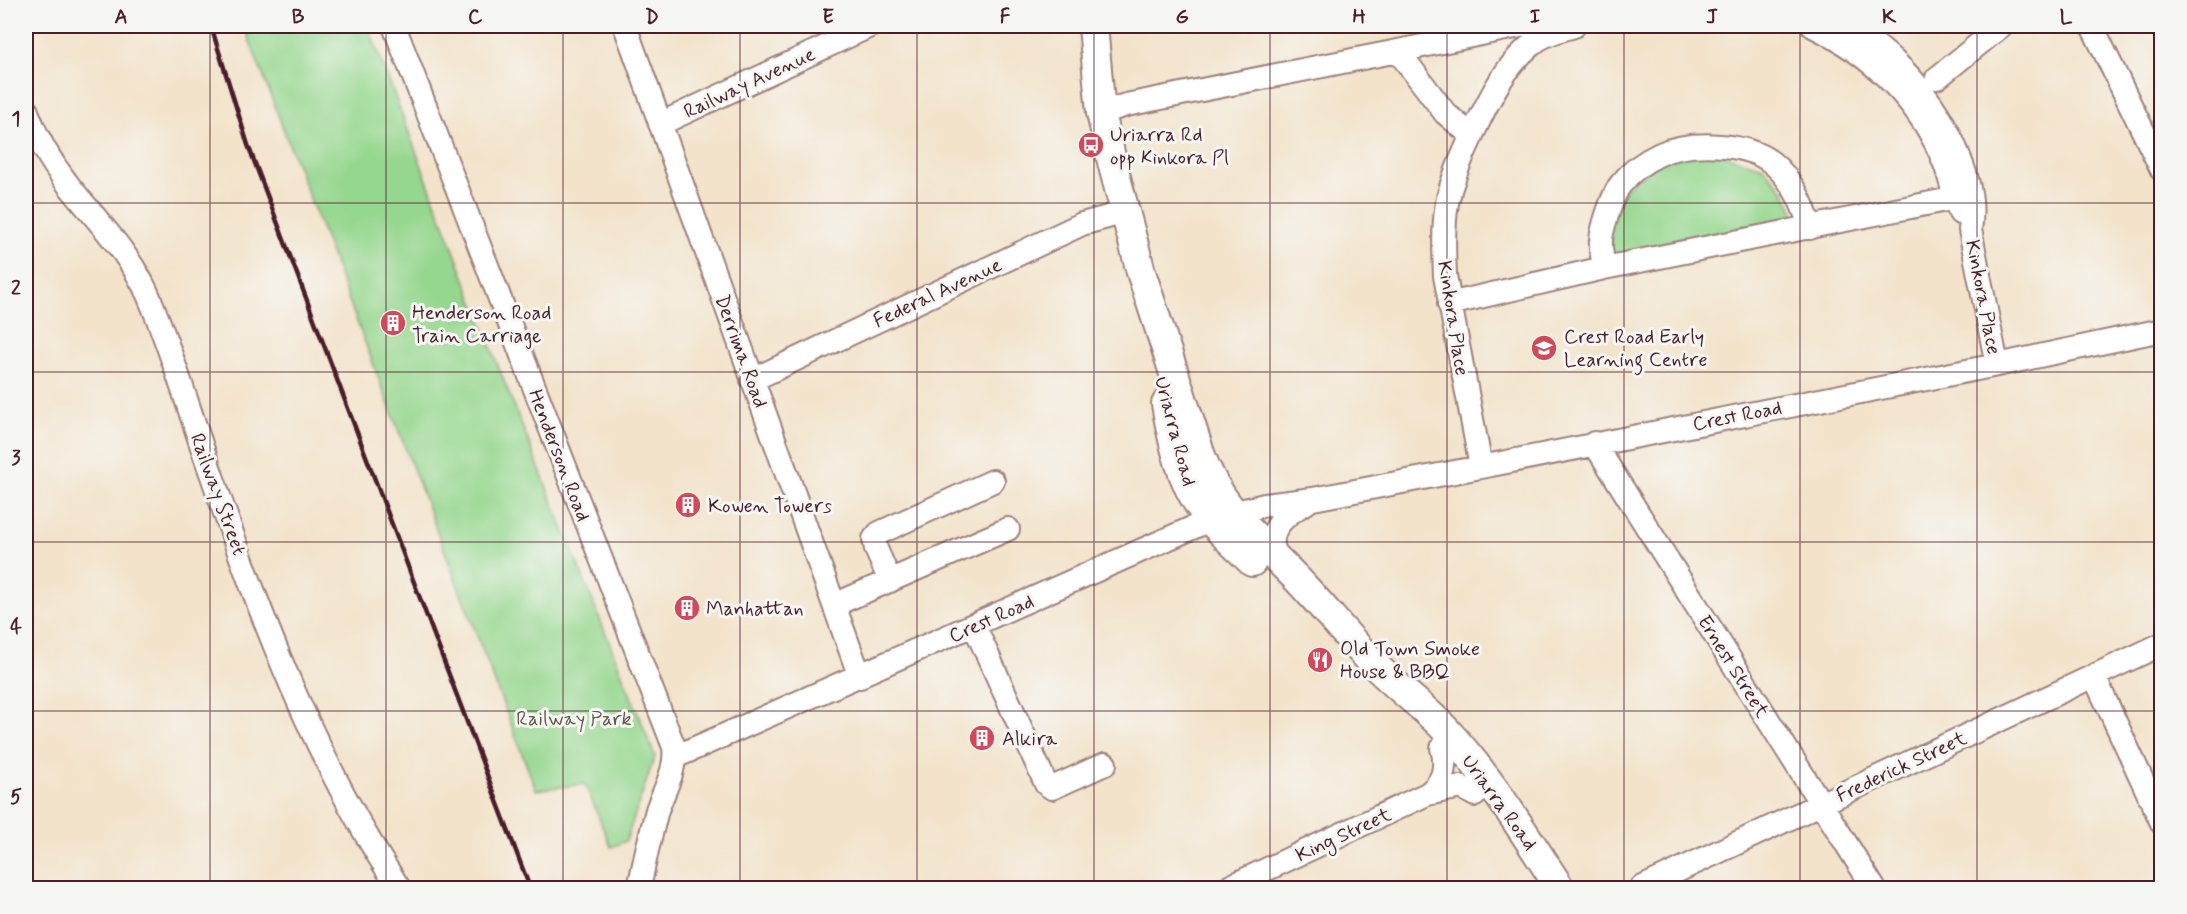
<svg xmlns="http://www.w3.org/2000/svg" width="2187" height="914" viewBox="0 0 2187 914" font-family="Mynerve,sans-serif">
  <rect width="100%" height="100%" fill="#f6f6f2"/>
  <filter id="ink" filterUnits="userSpaceOnUse"><feTurbulence type="fractalNoise" baseFrequency=".0167" numOctaves="2"/><feDisplacementMap in="SourceGraphic" scale="12" xChannelSelector="R" yChannelSelector="G"/><feConvolveMatrix kernelMatrix="1 2 1 2 8 2 1 2 1" color-interpolation-filters="sRGB"/></filter>
  <filter id="wash" filterUnits="userSpaceOnUse"><feTurbulence type="fractalNoise" baseFrequency=".008" numOctaves="4" result="noise"/><feDisplacementMap in="SourceGraphic" scale="24" xChannelSelector="R" yChannelSelector="G"/><feGaussianBlur stdDeviation="1.35" result="paint"/><feColorMatrix in="noise" values="0 0 0 0 0 0 0 0 0 0 0 0 0 0 0 0 0 1.4 0 .05"/><feComposite in="paint" operator="in"/></filter>
  <g filter="url(#wash)">
    <rect width="100%" height="100%" fill="#f3e3cb"/>
    <path fill="#95d78e" stroke="#707b5c" stroke-width="1.5" d="M244 26H368L502 376 655 756 626 841 611 847 585 784 536 790Z
      M1714 152 1763 167 1784 191 1798 221 1610 258 1614 214 1624 189 1664 159Z"/>
  </g>
  <g filter="url(#ink)">
    <g fill="none" stroke-linecap="round" stroke-linejoin="round">
      <g stroke="#9e817b" stroke-width="26">
        <path id="minor" d="M394 26 674 747C677 769 664 790 657 810 650 836 644 862 639 888
          M625 26 860 677
          M1813 26C1872 55 1921 102 1945 164 1951 180 1954 197 1960 213
          M1849 26C1900 59 1940 104 1961 162 1970 185 1974 205 1970 230L1997 365
          M2092 26 2162 170
          M1398 51 1520 26
          M1937 78 2001 26
          M26 109C36 137 52 164 70 187 99 223 131 255 149 297 173 354 190 414 211 473 260 616 315 761 399 888
          M1101 113 1126 105 1398 51 1445 113 1472 136
          M660 124 870 26
          M1604 268C1603 259 1600 249 1601 240 1602 228 1613 193 1621 184 1631 171 1645 161 1660 154 1689 141 1745 142 1771 162 1791 178 1804 204 1810 228
          M1449 304 1604 268 1956 198
          M752 380 1082 224 1126 212
          M1594 443 1874 888
          M1481 467 1445 276C1444 252 1443 227 1447 203 1452 178 1462 158 1472 135 1489 100 1504 65 1536 41 1547 33 1561 30 1574 26
          M1232 513 1265 505 1313 499 1481 467 1997 365 2162 330
          M1281 563C1260 535 1282 516 1306 503
          M890 581 876 549 874 539 879 533 993 481
          M834 605 1008 529
          M974 625 1046 784 1052 788 1105 764
          M2094 676 2162 823
          M675 757 1210 520
          M1427 794 1461 787 1475 795
          M1227 888 1427 794C1444 782 1447 767 1442 748
          M1641 888 2162 644"/>
      </g>
      <g stroke="#9e817b" stroke-width="32">
        <path id="major" d="M1093 26 1101 113 1113 166 1141 272 1200 453C1218 506 1258 539 1296 578 1321 604 1344 633 1369 659 1393 685 1422 705 1446 730 1490 777 1525 834 1560 888
          M1166 404C1172 439 1181 483 1204 512 1217 530 1236 546 1252 562"/>
      </g>
      <use href="#minor" stroke="#fff" stroke-width="22"/>
      <use href="#major" stroke="#fff" stroke-width="28"/>
      <path stroke="#4a1f2b" stroke-width="4.5" d="M211 26 248 145 530 888"/>
    </g>
  </g>
  <path fill="none" stroke="#4a1f2b" stroke-width="1.5" stroke-opacity="0.55" d="M210 26V888M386 26V888M563 26V888M740 26V888M917 26V888M1094 26V888M1270 26V888M1447 26V888M1624 26V888M1800 26V888M1977 26V888M26 203H2162M26 372H2162M26 542H2162M26 711H2162"/>
  <defs>
    <g id="bus-disc" transform="scale(1.35)"><circle r="9.5" fill="#d1495b" stroke="#f6f6f2"/><path d="M-5-6H5V4H4V6H2V4H-2V6H-4V4H-5ZM-3.5-4V0h7V-4ZM-3.5 1.2v1.5H-2V1.2ZM2 1.2v1.5H3.5V1.2Z" fill="#fff"/></g>
    <g id="building-disc" transform="scale(1.35)"><circle r="9.5" fill="#d1495b" stroke="#f6f6f2"/><path d="M-4-6H4V6H1V3H-1V6H-4ZM-2.5-4.3h1.7v1.8h-1.7ZM.8-4.3h1.7v1.8H.8ZM-2.5-1h1.7V.8h-1.7ZM.8-1h1.7V.8H.8Z" fill="#fff"/></g>
    <g id="school-disc" transform="scale(1.35)"><circle r="9.5" fill="#d1495b" stroke="#f6f6f2"/><path d="M0-5L7-2L0 1L-7-2ZM-4 1L0 2.5L4 1V4Q0 6-4 4Z" fill="#fff"/></g>
    <g id="restaurant-disc" transform="scale(1.35)"><circle r="9.5" fill="#d1495b" stroke="#f6f6f2"/><path d="M-5-6h1v4h1v-4h1v4h1v-4h1v5L-1.5 .5V6h-2V.5L-5-1ZM5-6V6H3V1.5H1.5Q1.5-4 5-6Z" fill="#fff"/></g>
  </defs>
  <g fill-rule="evenodd">
    <use href="#bus-disc" x="1091" y="145"/>
    <use href="#building-disc" x="393" y="323"/>
    <use href="#school-disc" x="1544" y="348"/>
    <use href="#building-disc" x="688" y="505"/>
    <use href="#building-disc" x="687" y="608"/>
    <use href="#restaurant-disc" x="1320" y="660"/>
    <use href="#building-disc" x="982" y="738"/>
  </g>
  <g text-anchor="middle" stroke-width="6" stroke-linejoin="round" paint-order="stroke">
    <g font-size="20" fill="#4a1f2b" stroke="#f6f6f2">
      <text transform="translate(749 82) rotate(-25)" y="7">Railway Avenue</text>
      <text transform="translate(937 292) rotate(-25)" y="7">Federal Avenue</text>
      <text transform="translate(1984 297) rotate(79)" y="7">Kinkora Place</text>
      <text transform="translate(1454 318) rotate(81)" y="7">Kinkora Place</text>
      <text transform="translate(742 351) rotate(70)" y="7">Derrima Road</text>
      <text transform="translate(1737 415) rotate(-11)" y="7">Crest Road</text>
      <text transform="translate(1176 431) rotate(75)" y="7">Uriarra Road</text>
      <text transform="translate(560 455) rotate(69)" y="7">Henderson Road</text>
      <text transform="translate(219 494) rotate(70)" y="7">Railway Street</text>
      <text transform="translate(991 618) rotate(-24)" y="7">Crest Road</text>
      <text transform="translate(1734 666) rotate(58)" y="7">Ernest Street</text>
      <text transform="translate(1901 766) rotate(-25)" y="7">Frederick Street</text>
      <text transform="translate(1500 802) rotate(54)" y="7">Uriarra Road</text>
      <text transform="translate(1343 834) rotate(-25)" y="7">King Street</text>
    </g>
    <g font-size="20" fill="#4a1f2b" stroke="#f6f6f2" text-anchor="start">
      <text x="1110" y="141">Uriarra Rd<tspan x="1110" dy="23">opp Kinkora Pl</tspan></text>
      <text x="412" y="319">Henderson Road<tspan x="412" dy="23">Train Carriage</tspan></text>
      <text x="1564" y="343">Crest Road Early<tspan x="1564" dy="23">Learning Centre</tspan></text>
      <text x="708" y="512">Kowen Towers</text>
      <text x="706" y="615">Manhattan</text>
      <text x="1340" y="655">Old Town Smoke<tspan x="1340" dy="23">House &amp; BBQ</tspan></text>
      <text x="1002" y="745">Alkira</text>
    </g>
    <g font-size="20" fill="#605649" stroke="#f6f6f2">
      <text x="574" y="725">Railway Park</text>
    </g>
  </g>
  <rect width="2187" height="914" fill="none" stroke="#f6f6f2" stroke-width="66"/>
  <rect x="33" y="33" width="2121" height="848" fill="none" stroke="#4a1f2b" stroke-width="2"/>
  <g font-size="20" text-anchor="middle" font-weight="bold" fill="#4a1f2b">
    <text x="121" y="23">A</text>
    <text x="298" y="23">B</text>
    <text x="475" y="23">C</text>
    <text x="652" y="23">D</text>
    <text x="828" y="23">E</text>
    <text x="1005" y="23">F</text>
    <text x="1182" y="23">G</text>
    <text x="1359" y="23">H</text>
    <text x="1535" y="23">I</text>
    <text x="1712" y="23">J</text>
    <text x="1889" y="23">K</text>
    <text x="2066" y="23">L</text>
    <text x="16" y="125">1</text>
    <text x="16" y="294">2</text>
    <text x="16" y="464">3</text>
    <text x="16" y="633">4</text>
    <text x="16" y="803">5</text>
  </g>
</svg>
